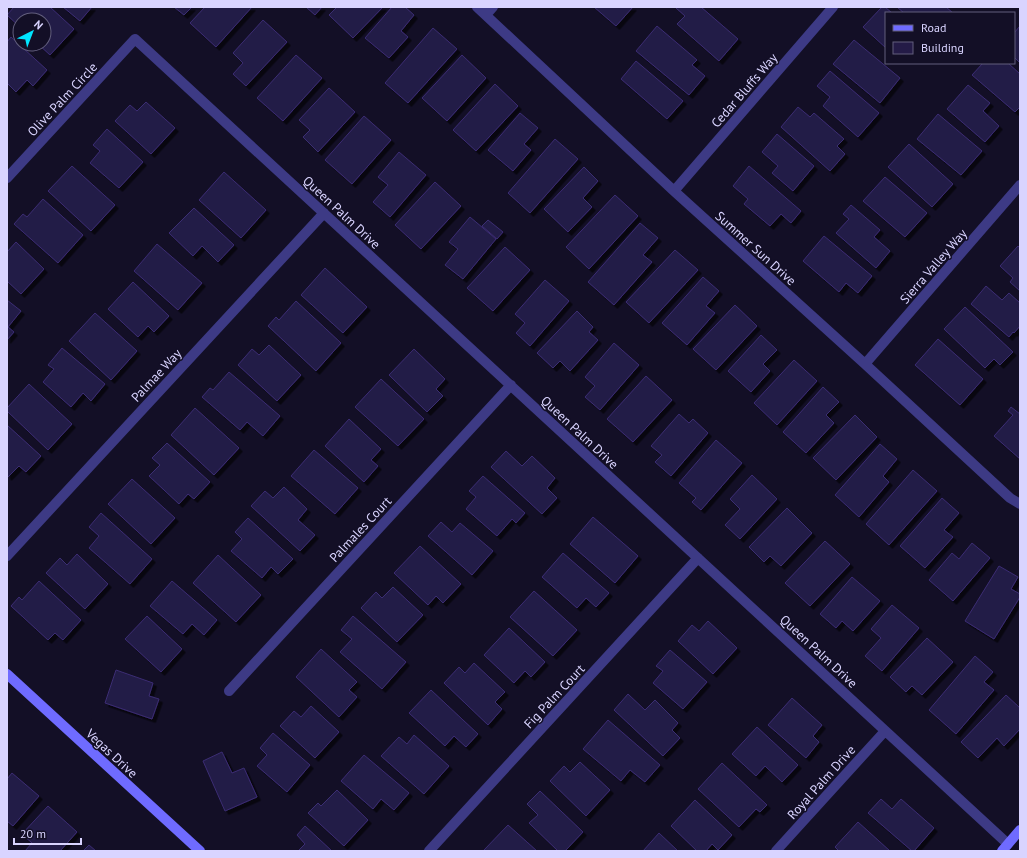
<svg xmlns="http://www.w3.org/2000/svg" width="1027" height="858" viewBox="0 0 1027 858" font-family="'PT Sans',sans-serif">
  <defs>
    <filter id="shadow"><feDropShadow dx="3.5" dy="3.5" stdDeviation="0" flood-color="#0009"/></filter>
  </defs>
  <rect width="100%" height="100%" fill="#130f26"/>
  <path fill="#241b47" stroke="#3b2d73" filter="url(#shadow)" d="M14 7H50L74 29 50 55 38 44H44V20H20V27L7 15Z
    M63 7H92L80 21Z
    M174 7H192L184 15Z
    M205 7H252L216 47 190 23Z
    M306 7H322L315 15Z
    M337 7H383L353 38 329 15Z
    M392 7H405L414 15 401 31 408 37 389 58 365 38Z
    M594 7H633L616 26Z
    M677 7H701L738 39 719 61 677 24 685 16 676 8Z
    M882 7H885L892 13H886V48L863 27Z
    M897 7H946L953 13H904Z
    M263 20 287 42 246 86 233 74 243 63 233 53Z
    M657 26 697 60 692 65 705 76 689 95 636 51Z
    M1020 26V63L1014 57V33Z
    M433 28 457 49 408 103 385 83Z
    M11 37 47 70 33 86 27 80 16 92 7 83V42Z
    M854 40 900 78 880 103 833 64Z
    M296 55 322 78 283 121 257 98Z
    M462 55 486 78 447 121 422 98Z
    M636 61 683 101 667 119 621 79Z
    M983 63H1008L1020 74V107L1015 112 972 75Z
    M830 71 879 113 858 137 823 106 830 97 817 86Z
    M495 84 518 106 476 151 453 130Z
    M968 85 990 103 983 111 999 126 985 142 947 109Z
    M329 88 355 112 318 152 303 137 310 130 299 120Z
    M146 102 175 128 151 154 115 121 130 105 137 111Z
    M798 107 810 117 814 113 844 139 837 146 845 154 830 171 781 127Z
    M520 113 538 128 524 144 531 150 513 171 488 150Z
    M938 114 982 151 961 175 917 139Z
    M364 116 391 140 352 184 325 160Z
    M107 129 143 162 119 188 90 163 100 151 93 145Z
    M777 134 814 166 793 191 772 173 778 166 762 152Z
    M555 139 578 159 530 213 508 193Z
    M909 144 953 184 932 207 888 167Z
    M399 152 426 175 390 217 373 202 388 185 378 177Z
    M72 166 115 205 91 231 48 191Z
    M749 166 801 211 791 223 781 214 770 226 744 204 748 199 733 186Z
    M584 167 598 181 583 198 592 207 568 232 544 209Z
    M224 172 266 210 241 238 199 200Z
    M885 177 927 213 905 237 863 201Z
    M435 182 461 206 421 249 395 225Z
    M615 195 638 216 589 269 566 247Z
    M43 199 83 235 58 263 14 224 23 214 27 217Z
    M851 205 880 230 874 237 890 251 876 268 836 233 849 219 843 214Z
    M194 208 234 245 218 262 202 246 193 256 169 233Z
    M470 217 496 239 463 279 445 265 458 249 449 242Z
    M488 220 503 232 497 239 482 226Z
    M640 223 658 238 643 255 652 262 614 305 588 282Z
    M824 236 872 276 858 293 846 283 839 292 803 261Z
    M16 242 44 269 21 294 7 281V252Z
    M157 244 202 283 178 310 134 271Z
    M1018 246 1020 248V291L1010 282 1013 278 1000 266Z
    M505 247 530 270 493 311 467 288Z
    M675 250 698 270 649 323 626 302Z
    M325 268 367 307 343 333 301 295Z
    M703 277 719 291 706 306 715 313 687 345 662 323Z
    M545 280 569 301 530 346 516 333 525 323 515 314Z
    M133 282 169 316 154 332 148 326 138 337 108 309Z
    M986 286 1002 300 1009 293 1020 303V326L1014 333 1013 332 1009 337 971 304Z
    M7 300 21 311 8 327 14 332 7 340Z
    M296 301 341 343 316 371 268 326 276 317 279 320Z
    M735 305 757 326 716 370 693 349Z
    M965 307 1013 352 1000 365 994 359 985 368 944 329Z
    M577 311 593 327 589 332 598 340 570 371 560 361 553 368 537 353Z
    M95 313 137 351 111 380 69 341Z
    M761 335 777 350 763 364 770 371 751 392 728 371Z
    M938 339 983 379 960 405 915 365Z
    M614 343 639 365 600 410 585 397 595 386 585 377Z
    M269 345 301 375 277 401 238 365 252 349 259 355Z
    M62 348 105 384 91 401 83 393 71 407 43 382 54 369 48 365Z
    M414 349 445 379 436 389 443 396 427 412 389 375Z
    M794 360 817 381 777 425 754 403Z
    M229 372 280 416 263 436 247 422 240 430 202 397 210 388 213 390Z
    M646 376 672 400 633 442 607 419Z
    M381 379 424 419 398 446 355 407Z
    M29 384 72 424 48 450 7 411V408Z
    M823 387 839 402 826 415 834 423 806 453 783 432Z
    M1011 407 1020 414V459L994 436 1013 415 1008 411Z
    M195 408 239 448 214 475 171 435Z
    M679 414 689 423 693 419 708 433 671 476 655 462 662 455 651 446Z
    M855 415 877 437 836 480 813 458Z
    M349 419 381 449 371 460 378 466 364 482 325 446Z
    M7 425 41 456 26 472 19 466 8 477 7 475Z
    M716 440 742 463 701 510 692 502 696 498 679 483Z
    M167 443 210 482 194 499 188 494 179 504 149 476 160 465 152 458Z
    M880 444 897 459 883 476 889 482 859 517 835 495Z
    M314 450 358 488 335 514 291 476Z
    M506 451 522 466 532 456 555 478 547 488 557 498 542 514 491 467Z
    M913 470 937 491 889 545 866 524Z
    M752 475 777 499 740 539 725 525 740 509 730 499Z
    M483 476 525 513 516 523 512 519 497 536 466 509 476 497 469 491Z
    M132 479 175 518 151 544 108 504Z
    M284 487 307 509 298 520 315 535 300 551 251 506 265 491 273 498Z
    M942 498 959 513 944 530 953 537 925 568 900 546Z
    M787 508 812 533 781 566 770 556 764 562 749 547Z
    M101 513 152 559 130 584 89 548 99 536 89 527Z
    M593 517 638 556 615 583 570 544Z
    M248 518 293 559 278 574 271 567 262 578 231 551 242 539 235 532Z
    M441 522 452 532 460 523 493 551 472 575 428 536Z
    M825 541 850 564 810 606 785 583Z
    M972 543 990 558 953 601 929 580 952 553 959 559Z
    M420 546 461 584 443 603 436 596 428 605 394 573Z
    M563 553 609 593 596 607 586 598 577 608 542 577Z
    M77 554 108 584 85 609 46 573 60 558 67 565Z
    M218 555 261 595 236 622 193 583Z
    M999 566 1018 577 1011 589 1020 594V597L994 639 965 621Z
    M852 577 880 601 853 631 842 621 836 628 820 614Z
    M39 581 81 620 63 640 55 633 48 640 11 606 19 597 22 600Z
    M172 581 217 620 204 635 192 624 183 634 150 606Z
    M393 587 423 615 397 642 361 608 376 592 382 598Z
    M534 591 577 630 553 656 510 617Z
    M892 605 919 628 882 671 865 656 881 638 871 629Z
    M147 616 182 649 161 672 125 639Z
    M353 616 406 662 382 689 340 652 352 639 341 630Z
    M708 621 737 648 713 674 678 641 692 625 699 631Z
    M509 628 545 662 531 677 525 671 514 683 484 655Z
    M927 638 953 662 922 695 912 686 906 692 890 677Z
    M321 649 357 682 349 690 357 697 339 717 296 677Z
    M670 650 707 682 683 709 653 683 663 671 656 666Z
    M975 656 993 672 984 682 994 690 956 734 929 710Z
    M474 663 505 692 495 702 502 709 488 725 444 683 459 667 465 673Z
    M116 670 153 683 149 696 159 699 152 719 105 703Z
    M431 690 478 734 466 747 454 736 445 746 409 713Z
    M628 694 645 710 655 700 678 723 672 730 680 738 663 756 614 710Z
    M1006 695 1020 708V729L1004 746 997 738 978 758 961 742Z
    M792 698 822 725 813 736 819 742 806 758 768 725Z
    M311 706 339 732 315 758 280 726 294 711 301 717Z
    M608 720 660 765 645 782 630 770 621 781 583 749Z
    M757 727 798 765 782 782 765 766 756 776 732 754Z
    M273 733 310 765 287 792 257 766 267 755 260 748Z
    M414 735 449 766 424 794 381 756 399 737 407 744Z
    M222 752 232 773 244 768 257 797 225 811 203 761Z
    M364 755 409 793 394 810 381 799 373 809 341 781Z
    M580 762 610 790 586 816 550 781 564 766 570 772Z
    M722 763 767 805 760 812 756 809 739 827 698 789Z
    M12 773 39 796 13 826 7 821V779Z
    M337 790 368 820 344 846 308 813 318 803 321 806Z
    M540 791 583 832 565 851H558L529 823 538 815 527 804Z
    M881 799 892 809 901 799 934 828 914 851H912L868 813Z
    M695 800 732 835 718 850 712 844 706 851H697L671 826Z
    M48 806 77 832 60 851H25L32 843 22 834Z
    M858 822 890 851H839L835 847Z
    M508 825 537 851H485L484 850Z
    M305 826 332 851H298L305 844 297 835Z
    M659 833 678 851H643Z
    M89 845 96 851H83Z"/>
  <g fill="none" stroke-linecap="round" stroke-linejoin="round">
    <path stroke="#3d3a85" stroke-width="10" d="M477 7 674 191 865 364 1010 498 1020 504
      M486 15 493 7
      M7 178 135 39 1008 844
      M674 191 833 7
      M865 364 1020 185
      M7 556 324 213
      M229 691 511 385
      M429 851 698 558
      M776 851 885 731"/>
    <path stroke="#6f6bff" stroke-width="10" d="M7 674 200 851
      M1002 851 1020 830"/>
  </g>
  <g text-anchor="middle" stroke-width="3" stroke-linejoin="round" paint-order="stroke">
    <g font-size="13" fill="#d9d4ff" stroke="#130f26">
      <text transform="translate(744 90) rotate(-49)" y="5">Cedar Bluffs Way</text>
      <text transform="translate(62 99) rotate(-47)" y="5">Olive Palm Circle</text>
      <text transform="translate(342 212) rotate(43)" y="5">Queen Palm Drive</text>
      <text transform="translate(756 248) rotate(42)" y="5">Summer Sun Drive</text>
      <text transform="translate(933 266) rotate(-49)" y="5">Sierra Valley Way</text>
      <text transform="translate(156 375) rotate(-47)" y="5">Palmae Way</text>
      <text transform="translate(580 432) rotate(43)" y="5">Queen Palm Drive</text>
      <text transform="translate(360 529) rotate(-47)" y="5">Palmales Court</text>
      <text transform="translate(819 651) rotate(43)" y="5">Queen Palm Drive</text>
      <text transform="translate(554 696) rotate(-47)" y="5">Fig Palm Court</text>
      <text transform="translate(112 753) rotate(43)" y="5">Vegas Drive</text>
      <text transform="translate(821 782) rotate(-48)" y="5">Royal Palm Drive</text>
    </g>
  </g>
  <rect width="1027" height="858" fill="none" stroke="#d9d4ff" stroke-width="16"/>
  <rect x="885" y="12" width="130" height="52" fill="#130f26" stroke="#625e7d"/>
  <rect x="893" y="25" width="20" height="6" fill="#6f6bff" stroke="#625e7d"/>
  <text x="921" y="32" font-size="12" fill="#d9d4ff">Road</text>
  <rect x="893" y="42" width="20" height="12" fill="#241b47" stroke="#625e7d"/>
  <text x="921" y="52" font-size="12" fill="#d9d4ff">Building</text>
  <g transform="translate(32 32) rotate(42)"><circle r="19" fill="#130f26" stroke="#625e7d"/>
  <path d="M0-3L7 15L0 10L-7 15Z" fill="#00e5ff"/>
  <text y="-6" font-size="11" font-weight="bold" text-anchor="middle" fill="#d9d4ff">N</text>
  </g>
  <path d="M14 838v6h67v-6" fill="none" stroke="#d9d4ff" stroke-width="2"/>
  <text x="20" y="838" font-size="12" fill="#d9d4ff" stroke="#130f26" stroke-width="3" paint-order="stroke">20 m</text>
</svg>
